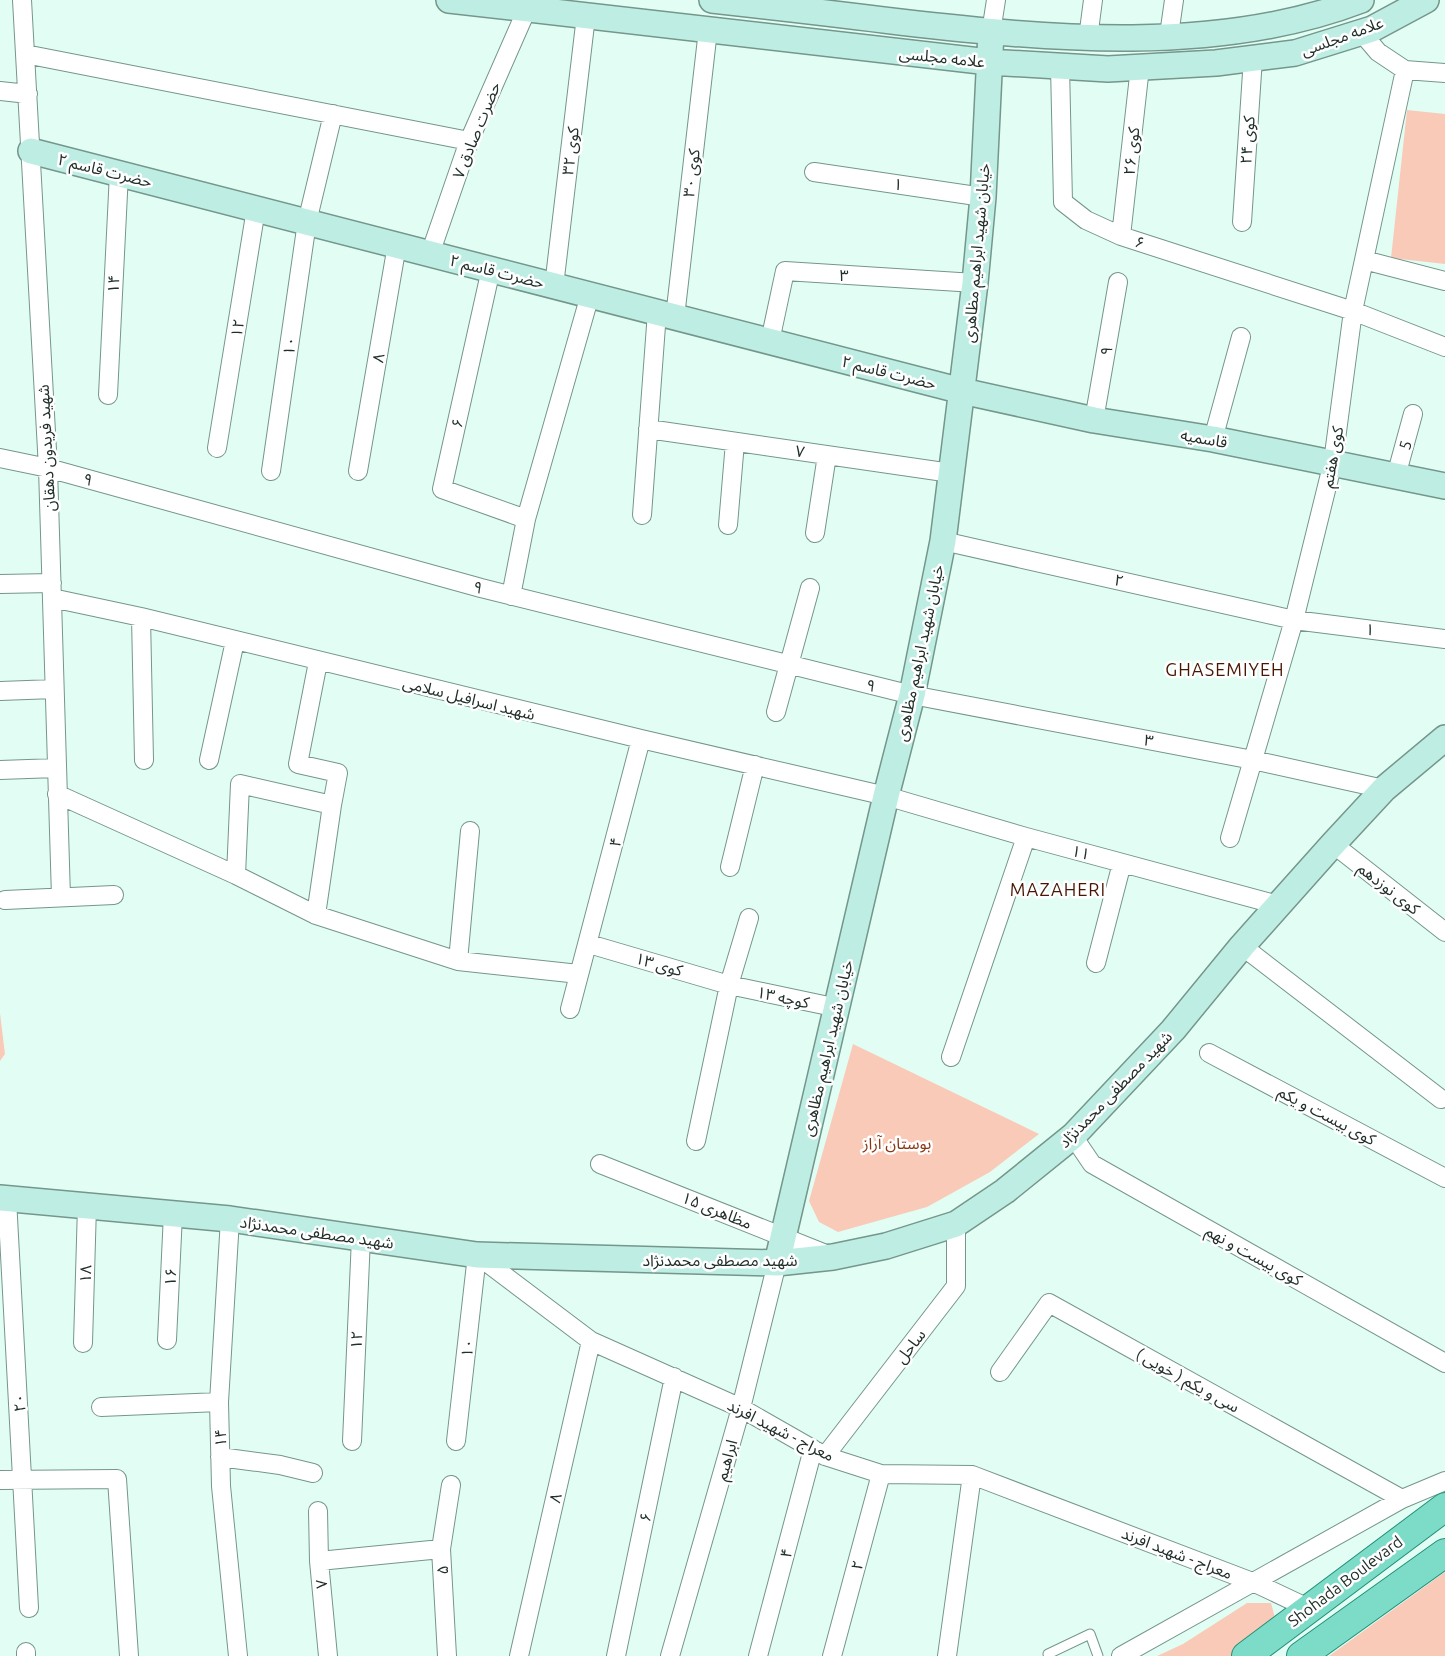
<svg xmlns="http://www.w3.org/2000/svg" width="1445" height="1656" viewBox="0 0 1445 1656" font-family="Ubuntu,'Noto Sans Arabic',sans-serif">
  <rect width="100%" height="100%" fill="#e2fef4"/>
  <path fill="#facab8" d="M1407 110 1445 114V264L1391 258Z
    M0 1013 5 1054 0 1061Z
    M853 1044 1039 1134 990 1172 927 1207 838 1232 819 1222 809 1201Z
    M1445 1572V1656H1329Z
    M1247 1603H1271L1277 1625 1232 1656H1157L1183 1644Z"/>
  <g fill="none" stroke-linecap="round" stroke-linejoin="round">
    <g stroke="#75968b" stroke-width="11">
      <path id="lane" d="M1049 1656 1048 1654 1090 1634 1098 1656"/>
    </g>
    <g stroke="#75968b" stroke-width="20">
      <path id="street" d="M22 0 48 468 61 897
        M991 32 996 0
        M1361 32 1378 52 1405 70 1445 73
        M1169 35 1174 0
        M1088 38 1093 0
        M25 54 469 141
        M1060 66 1063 202 1086 220 1121 236 1353 311 1445 347
        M0 91 28 94
        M814 172 983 197
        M1242 222 1253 58
        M1121 236 1140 67
        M430 254 469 141 527 9
        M1364 260 1445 281
        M491 269 442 489 526 519
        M554 286 586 16
        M675 317 708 30
        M770 341 785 271 975 283
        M108 395 119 173
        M1094 420 1118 282
        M648 429 951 473
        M1213 439 1241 337
        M217 448 256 209
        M0 458 48 468 481 588 912 695 1253 760 1384 789
        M271 471 307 222 333 114
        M358 471 397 245
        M1396 476 1413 414
        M642 515 657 312
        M728 525 735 442
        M815 533 827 455
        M943 541 1294 620 1445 639
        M0 584 52 583
        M511 596 526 519 590 295
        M52 598 141 617 641 739 886 796 1026 837 1278 905
        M141 617 144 760
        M318 662 298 764 338 773 332 805
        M0 691 54 689
        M776 712 810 588
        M209 760 235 641
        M0 770 56 768
        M57 794 236 875 316 915 458 961 579 974
        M1230 838 1294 620 1333 462 1353 311 1405 70
        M1333 844 1445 932
        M730 867 755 765
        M236 875 240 784 332 805 316 915
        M5 900 114 895
        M589 944 729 985 838 1008
        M1242 946 1441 1099
        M458 961 470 831
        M1096 963 1122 863
        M570 1009 641 739
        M1209 1053 1445 1178
        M951 1057 1026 837
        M1073 1136 1092 1164 1445 1363
        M696 1141 729 985 749 918
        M600 1164 831 1256
        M7 1199 29 1608
        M230 1219 219 1402 221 1486 238 1656
        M477 1255 591 1341 741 1408 825 1456 881 1474 972 1475 1255 1583 1308 1608
        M167 1340 173 1214
        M83 1343 87 1206
        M1000 1372 1049 1303 1402 1499
        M101 1407 219 1402
        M352 1441 361 1238
        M456 1441 477 1255
        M825 1456 956 1286V1224
        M220 1457 280 1465 313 1473
        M0 1480 117 1479 129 1656
        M318 1511 319 1561 328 1656
        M319 1561 441 1549
        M26 1656V1652
        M447 1656 441 1549 451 1485
        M519 1656 591 1341
        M616 1656 674 1377
        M670 1656 741 1408 777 1263
        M758 1656 813 1449
        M832 1656 881 1474
        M947 1656 972 1475
        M1121 1656 1402 1499 1445 1481"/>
    </g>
    <g stroke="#75968b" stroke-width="28">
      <path id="secondary" d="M449 0 989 62 1108 69 1216 63 1295 53 1372 29 1426 0
        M712 0C775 7 837 14 900 22 1049 39 1218 55 1361 0
        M31 151 962 391 1094 420 1213 439 1445 486
        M0 1198 230 1219 477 1255 777 1263 833 1257 886 1246 956 1224 1005 1191 1073 1136 1173 1030 1242 946 1333 844 1384 789 1445 738
        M777 1263 886 796 912 695 943 541 975 283 983 197 991 32"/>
    </g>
    <g stroke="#249079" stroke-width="30">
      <path id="primary" d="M1246 1656 1445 1507
        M1301 1656 1445 1553"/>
    </g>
    <use href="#lane" stroke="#fff" stroke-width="9"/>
    <use href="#street" stroke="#fff" stroke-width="18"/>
    <use href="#secondary" stroke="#beeee3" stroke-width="25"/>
    <use href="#primary" stroke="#7ddcc8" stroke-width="28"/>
  </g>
  <g text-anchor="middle" stroke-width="5" stroke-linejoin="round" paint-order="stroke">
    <g font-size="16" fill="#212f2a" stroke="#fff">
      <text transform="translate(1342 36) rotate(-20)" y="6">علامه مجلسی</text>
      <text transform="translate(942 57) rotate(6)" y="6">علامه مجلسی</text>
      <text transform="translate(476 130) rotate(-68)" y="6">۷ حضرت صادق</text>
      <text transform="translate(1247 140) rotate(-86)" y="6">کوی ۲۴</text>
      <text transform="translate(570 151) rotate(-83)" y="6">کوی ۳۲</text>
      <text transform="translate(1131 151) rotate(-84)" y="6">کوی ۲۶</text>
      <text transform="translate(105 170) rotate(14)" y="6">۲ حضرت قاسم</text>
      <text transform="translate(691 173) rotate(-83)" y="6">کوی ۳۰</text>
      <text transform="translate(898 184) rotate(8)" y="6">۱</text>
      <text transform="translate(1140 242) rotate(18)" y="6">۶</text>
      <text transform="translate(976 253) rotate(-85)" y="6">خیابان شهید ابراهیم مظاهری</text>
      <text transform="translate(497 271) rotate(14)" y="6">۲ حضرت قاسم</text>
      <text transform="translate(844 275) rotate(4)" y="6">۳</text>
      <text transform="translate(113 284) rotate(-87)" y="6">۱۴</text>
      <text transform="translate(237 328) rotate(-81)" y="6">۱۲</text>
      <text transform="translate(289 346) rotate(-82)" y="6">۱۰</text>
      <text transform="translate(1106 351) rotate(-80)" y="6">۹</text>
      <text transform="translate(378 358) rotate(-80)" y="6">۸</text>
      <text transform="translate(889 372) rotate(14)" y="6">۲ حضرت قاسم</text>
      <text transform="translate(457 423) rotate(-77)" y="6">۶</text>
      <text transform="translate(1204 438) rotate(10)" y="6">قاسمیه</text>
      <text transform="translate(1405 445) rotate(-74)" y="6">5</text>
      <text transform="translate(46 448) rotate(-93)" y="6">شهید فریدون دهقان</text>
      <text transform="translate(800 451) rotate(8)" y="6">۷</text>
      <text transform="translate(1332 457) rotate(-80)" y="6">کوی هفتم</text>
      <text transform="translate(88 479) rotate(16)" y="6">۹</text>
      <text transform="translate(1119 580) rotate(13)" y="6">۲</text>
      <text transform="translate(478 587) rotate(15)" y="6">۹</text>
      <text transform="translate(1370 629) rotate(7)" y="6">۱</text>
      <text transform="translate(919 653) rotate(-78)" y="6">خیابان شهید ابراهیم مظاهری</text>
      <text transform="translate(871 685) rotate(14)" y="6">۹</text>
      <text transform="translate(469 698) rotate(14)" y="6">شهید اسرافیل سلامی</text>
      <text transform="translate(1149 740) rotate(11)" y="6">۳</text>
      <text transform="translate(615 842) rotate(-76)" y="6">۴</text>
      <text transform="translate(1081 852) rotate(15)" y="6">۱۱</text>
      <text transform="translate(1389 888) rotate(38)" y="6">کوی نوزدهم</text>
      <text transform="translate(659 964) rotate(16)" y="6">کوی ۱۳</text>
      <text transform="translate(783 997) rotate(12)" y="6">کوچه ۱۳</text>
      <text transform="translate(827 1048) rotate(-77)" y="6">خیابان شهید ابراهیم مظاهری</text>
      <text transform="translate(1115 1089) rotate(-46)" y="6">شهید مصطفی محمدنژاد</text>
      <text transform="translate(1327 1115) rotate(28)" y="6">کوی بیست و یکم</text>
      <text transform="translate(717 1210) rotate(22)" y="6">۱۵ مظاهری</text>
      <text transform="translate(317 1232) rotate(8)" y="6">شهید مصطفی محمدنژاد</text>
      <text transform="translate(1254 1255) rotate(29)" y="6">کوی بیست و نهم</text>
      <text x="720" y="1266">شهید مصطفی محمدنژاد</text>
      <text transform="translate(85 1274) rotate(-88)" y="6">۱۸</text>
      <text transform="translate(170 1277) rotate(-87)" y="6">۱۶</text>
      <text transform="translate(356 1340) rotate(-87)" y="6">۱۲</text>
      <text transform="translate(910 1346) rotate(-52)" y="6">ساحل</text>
      <text transform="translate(467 1348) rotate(-84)" y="6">۱۰</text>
      <text transform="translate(1188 1380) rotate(29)" y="6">سی و یکم ( خویی )</text>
      <text transform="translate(19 1403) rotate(-93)" y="6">۲۰</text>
      <text transform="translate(781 1430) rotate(27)" y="6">معراج - شهید افرند</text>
      <text transform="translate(220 1438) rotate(-91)" y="6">۱۴</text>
      <text transform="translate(726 1460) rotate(-74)" y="6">ابراهیم</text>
      <text transform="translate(555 1498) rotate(-77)" y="6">۸</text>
      <text transform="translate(645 1517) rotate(-78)" y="6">۶</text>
      <text transform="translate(786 1553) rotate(-75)" y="6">۴</text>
      <text transform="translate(1177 1553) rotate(21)" y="6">معراج - شهید افرند</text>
      <text transform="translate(857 1565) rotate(-75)" y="6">۲</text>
      <text transform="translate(442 1570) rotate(-93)" y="6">۵</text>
      <text transform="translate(1345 1581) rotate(-37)" y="6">Shohada Boulevard</text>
      <text transform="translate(321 1584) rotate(-96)" y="6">۷</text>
    </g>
    <g font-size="16" fill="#883614" stroke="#fff">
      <text x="897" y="1149">بوستان آراز</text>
    </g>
    <g font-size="18" letter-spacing="1" fill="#481704" stroke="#fff">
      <text x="1225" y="676">GHASEMIYEH</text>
      <text x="1058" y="896">MAZAHERI</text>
    </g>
  </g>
</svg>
